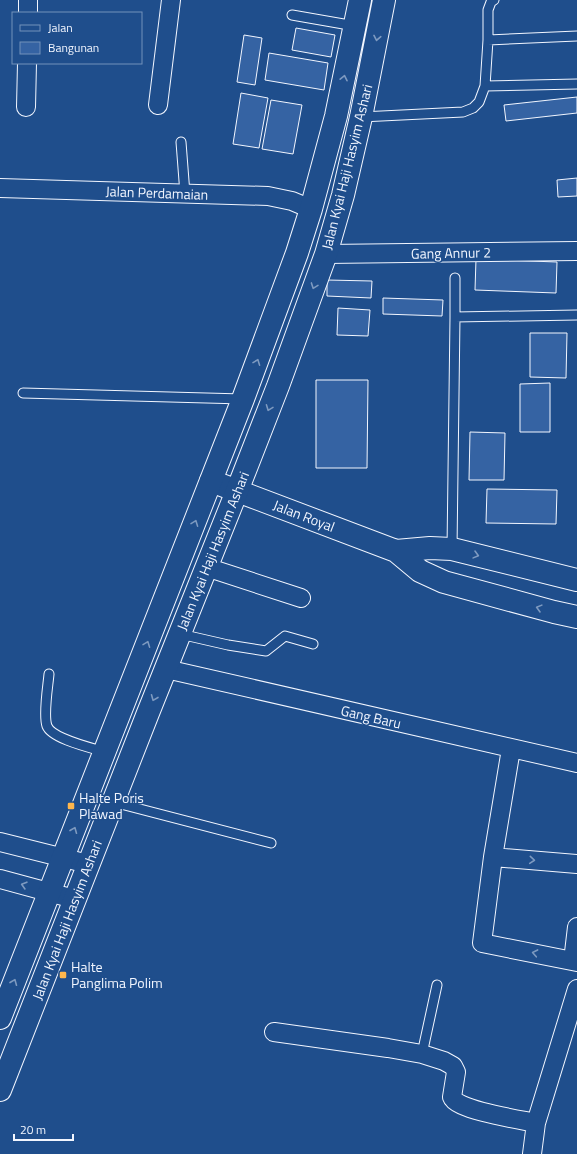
<svg xmlns="http://www.w3.org/2000/svg" width="577" height="1154" viewBox="0 0 577 1154" font-family="'Titillium Web',sans-serif">
  <rect width="100%" height="100%" fill="#1f4e8c"/>
  <path fill="#3563a3" stroke="#f2f6ff" d="M296 28 335 35 331 57 292 50Z
    M244 35 262 38 255 85 237 82Z
    M269 53 328 63 324 90 265 80Z
    M241 93 268 98 259 148 233 144Z
    M577 97V113L506 121 504 105Z
    M271 100 302 105 293 154 262 149Z
    M577 178V196L558 197 557 180Z
    M476 259 557 262 556 293 475 290Z
    M327 280 372 281 371 298 327 296Z
    M383 298 443 300 442 316 383 314Z
    M338 308 370 310 368 336 337 335Z
    M530 333H567L566 378 530 377Z
    M316 380H368L367 468H316Z
    M550 383V432H520V384Z
    M470 432 505 433 504 480H469Z
    M487 489 557 490 556 524 486 523Z"/>
  <g fill="none" stroke-linecap="round" stroke-linejoin="round">
    <g stroke="#f2f6ff" stroke-width="11">
      <path id="service" d="M292 15 355 26
        M488 40 577 36
        M485 86 577 84
        M361 117 463 112 473 108 479 102 485 86 488 40V10L491 2 494 0
        M181 142 185 194
        M455 317V278
        M23 393 243 399
        M452 549 455 317 577 315
        M180 634 228 645 266 651 285 636 313 644
        M49 674C48 686 43 715 47 726 52 739 92 748 105 752
        M113 802 271 843
        M422 1054 437 985"/>
    </g>
    <g stroke="#f2f6ff" stroke-width="20">
      <path id="minor" d="M28 13V0
        M158 105 171 0
        M26 107 27 63
        M0 188 268 196 292 201 311 209
        M326 254 577 251
        M206 567 301 598
        M166 669 577 763
        M511 749 493 857 482 943 577 962
        M0 842 88 864
        M493 857 577 864
        M0 879 74 899
        M573 961 577 927
        M274 1032 388 1048 422 1054 444 1061 453 1066 456 1072 452 1097C456 1110 522 1120 536 1123
        M532 1154 536 1123 577 989"/>
    </g>
    <g stroke="#f2f6ff" stroke-width="24">
      <path id="tertiary" d="M211 481 396 551 420 571 444 582 554 612 577 617
        M396 551 430 548 452 549 577 580"/>
    </g>
    <g stroke="#f2f6ff" stroke-width="24">
      <path id="primary" d="M0 1018 243 399 297 253 311 209 336 116 360 0
        M0 1090 148 713 237 491 278 386 326 254 343 195 361 117 384 0"/>
    </g>
    <use href="#service" stroke="#1f4e8c" stroke-width="9"/>
    <use href="#minor" stroke="#1f4e8c" stroke-width="18"/>
    <use href="#tertiary" stroke="#1f4e8c" stroke-width="22"/>
    <use href="#primary" stroke="#1f4e8c" stroke-width="22"/>
  </g>
  <defs><path id="oneway-chevron" d="M-2-3.5L2.5 0L-2 3.5" fill="none" stroke-width="1.6" stroke-linecap="round" stroke-linejoin="round"/></defs>
  <g stroke="#7e9ac0">
    <use href="#oneway-chevron" transform="translate(377 38) rotate(101)"/>
    <use href="#oneway-chevron" transform="translate(344 78) rotate(-78)"/>
    <use href="#oneway-chevron" transform="translate(314 286) rotate(110)"/>
    <use href="#oneway-chevron" transform="translate(257 362) rotate(-69)"/>
    <use href="#oneway-chevron" transform="translate(269 408) rotate(111)"/>
    <use href="#oneway-chevron" transform="translate(195 523) rotate(-69)"/>
    <use href="#oneway-chevron" transform="translate(476 555) rotate(15)"/>
    <use href="#oneway-chevron" transform="translate(539 608) rotate(-165)"/>
    <use href="#oneway-chevron" transform="translate(147 644) rotate(-69)"/>
    <use href="#oneway-chevron" transform="translate(154 698) rotate(112)"/>
    <use href="#oneway-chevron" transform="translate(74 830) rotate(-68)"/>
    <use href="#oneway-chevron" transform="translate(532 860) rotate(5)"/>
    <use href="#oneway-chevron" transform="translate(24 885) rotate(-164)"/>
    <use href="#oneway-chevron" transform="translate(535 953) rotate(-169)"/>
    <use href="#oneway-chevron" transform="translate(14 982) rotate(-68)"/>
  </g>
  <g fill="#ffb74d" stroke="#1f4e8c" stroke-width="1.5">
    <rect x="67" y="802" width="8" height="8" rx="2"/>
    <rect x="59" y="971" width="8" height="8" rx="2"/>
  </g>
  <g text-anchor="middle" stroke-width="3" stroke-linejoin="round" paint-order="stroke">
    <g font-size="14" fill="#f2f6ff" stroke="#1f4e8c">
      <text transform="translate(347 167) rotate(-76)" y="5">Jalan Kyai Haji Hasyim Ashari</text>
      <text transform="translate(157 193) rotate(2)" y="5">Jalan Perdamaian</text>
      <text transform="translate(451 253) rotate(-1)" y="5">Gang Annur 2</text>
      <text transform="translate(304 516) rotate(21)" y="5">Jalan Royal</text>
      <text transform="translate(213 551) rotate(-68)" y="5">Jalan Kyai Haji Hasyim Ashari</text>
      <text transform="translate(371 717) rotate(13)" y="5">Gang Baru</text>
      <text transform="translate(67 920) rotate(-69)" y="5">Jalan Kyai Haji Hasyim Ashari</text>
    </g>
    <g font-size="14" fill="#f2f6ff" stroke="#1f4e8c" text-anchor="start">
      <text x="79" y="803">Halte Poris<tspan x="79" dy="16">Plawad</tspan></text>
      <text x="71" y="972">Halte<tspan x="71" dy="16">Panglima Polim</tspan></text>
    </g>
  </g>
  <rect x="12" y="12" width="130" height="52" fill="#1f4e8c" stroke="#7391ba"/>
  <rect x="20" y="25" width="20" height="6" fill="#1f4e8c" stroke="#7391ba"/>
  <text x="48" y="32" font-size="12" fill="#f2f6ff">Jalan</text>
  <rect x="20" y="42" width="20" height="12" fill="#3563a3" stroke="#7391ba"/>
  <text x="48" y="52" font-size="12" fill="#f2f6ff">Bangunan</text>
  <path d="M14 1134v6h59v-6" fill="none" stroke="#f2f6ff" stroke-width="2"/>
  <text x="20" y="1134" font-size="12" fill="#f2f6ff" stroke="#1f4e8c" stroke-width="3" paint-order="stroke">20 m</text>
</svg>
